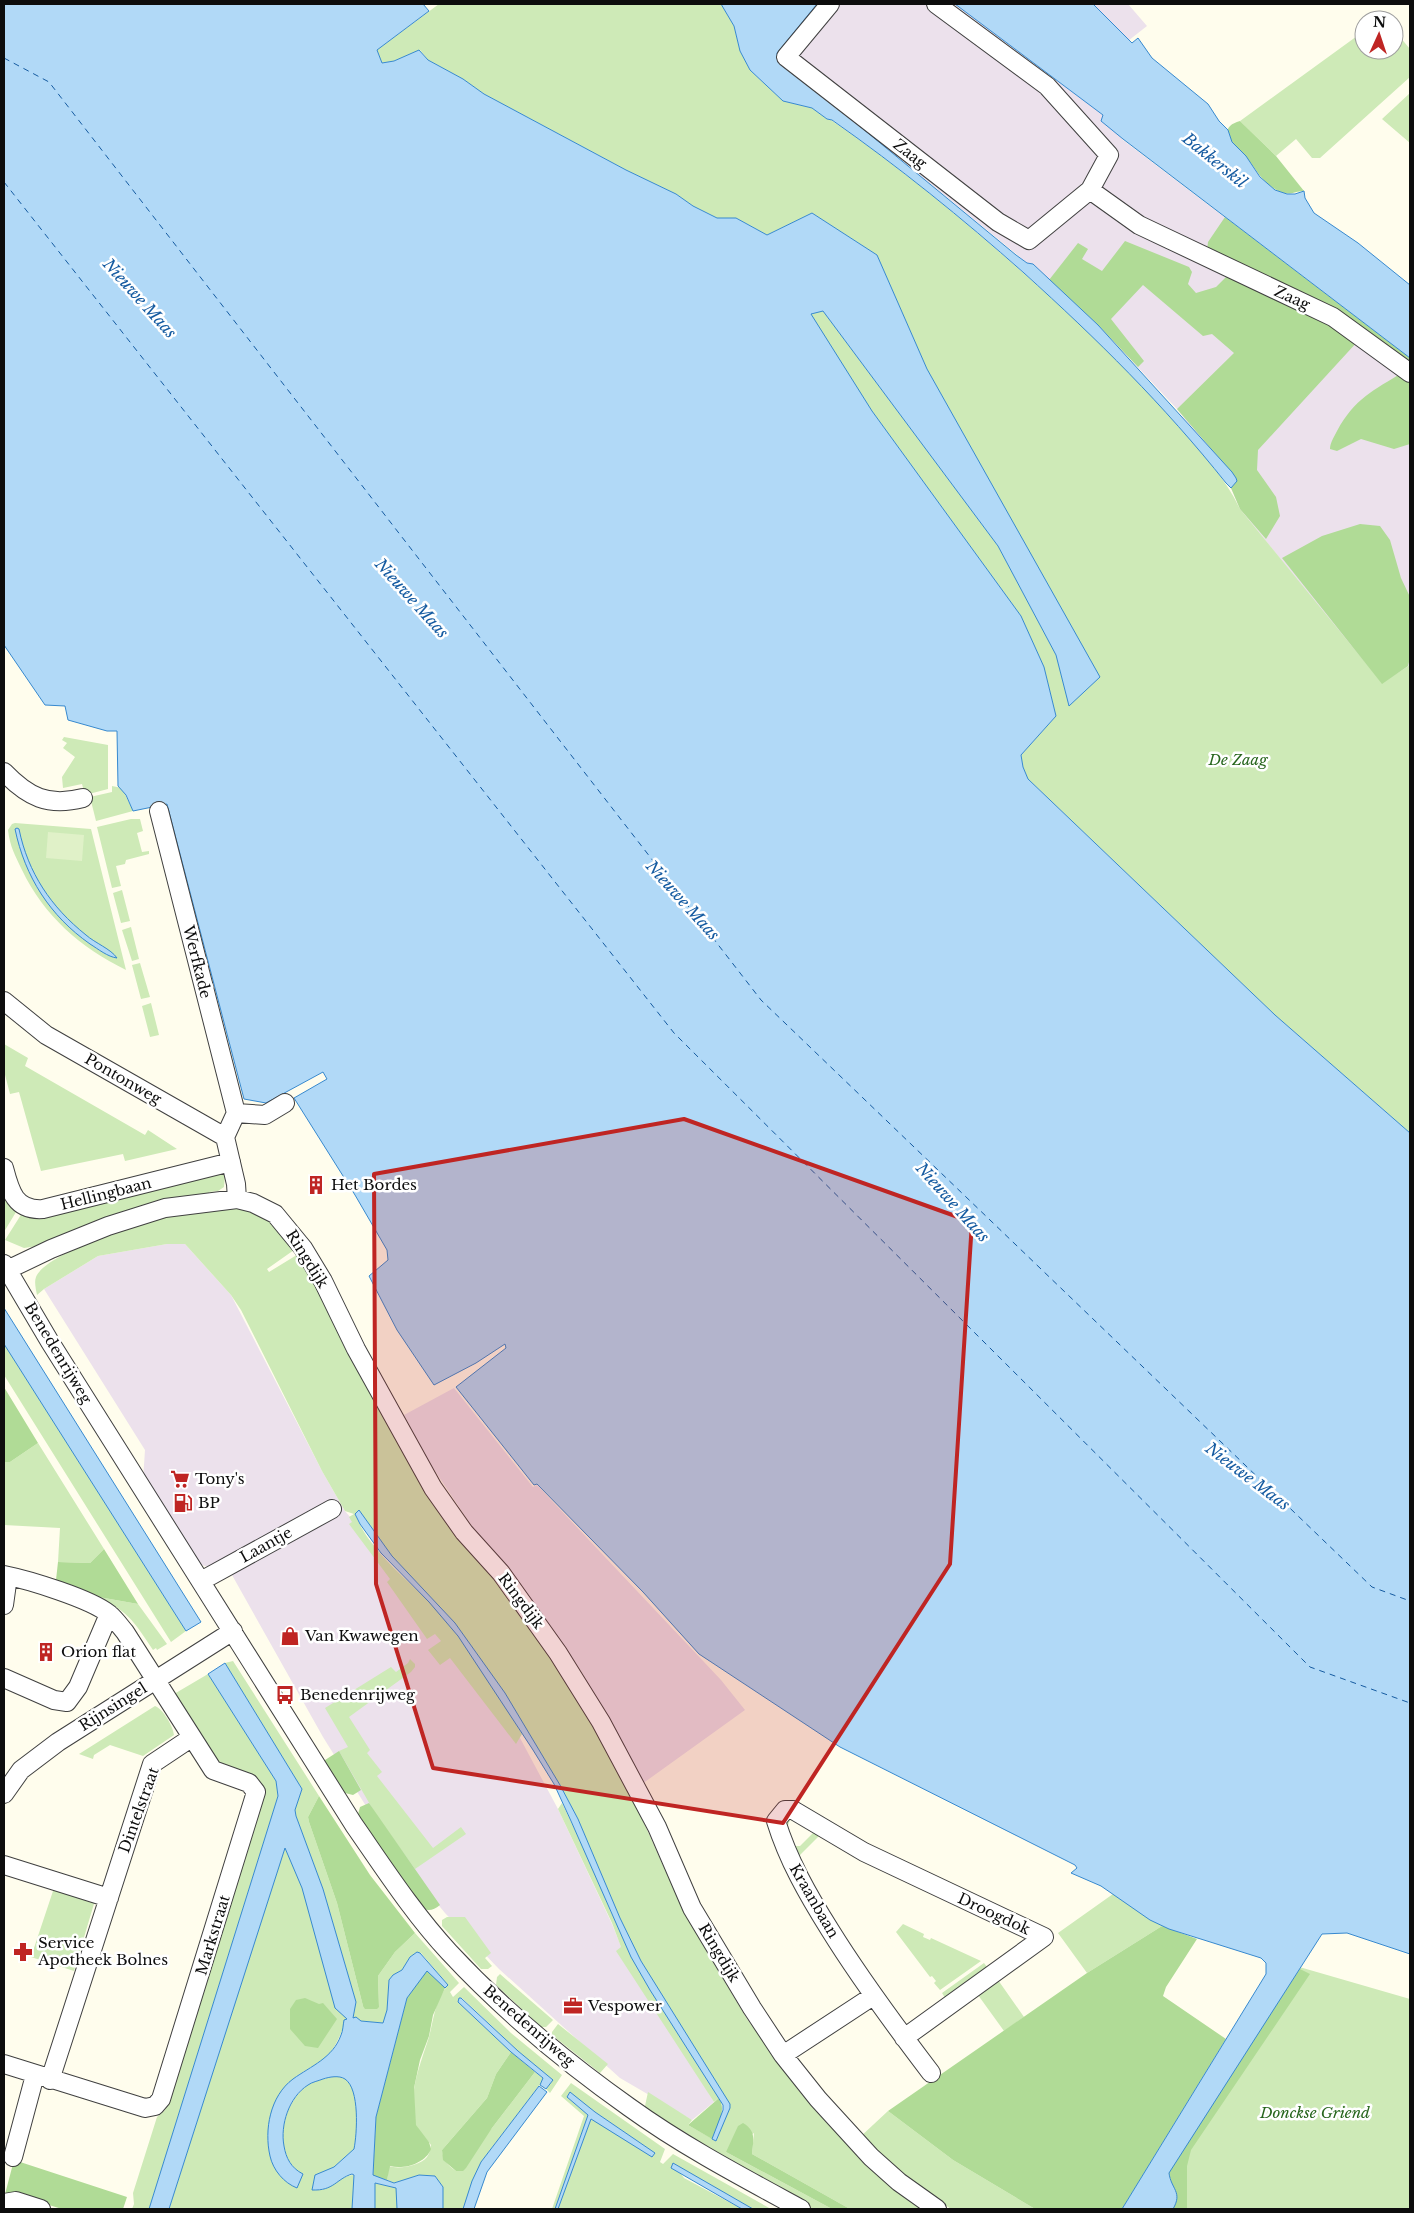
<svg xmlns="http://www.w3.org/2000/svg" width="1414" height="2213" viewBox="0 0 1414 2213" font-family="'Libre Baskerville',serif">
  <rect width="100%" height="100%" fill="#fffded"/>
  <path fill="#ece1ec" d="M817 4H955L1103 115 1123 140 1410 358V665L1382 684 1240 509 1231 488 1234 485 1177 409 1098 325 1027 263 777 58V53Z
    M1041 4H1128L1147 26 1105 59Z
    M167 1244H185L231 1295 322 1471 345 1511 447 1632 488 1686 520 1738 558 1809 612 1924 624 1954 714 2102 692 2120 620 2078 499 1969 445 1913 394 1851 323 1737 232 1575 196 1563 143 1480 145 1450 44 1289 98 1256Z
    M454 1388 533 1487 537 1485 721 1680 745 1710 642 1784 581 1671 552 1628 493 1550 473 1528 431 1465 404 1415Z"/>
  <path fill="#ceeab7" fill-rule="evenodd" d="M439 4H721L734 26 740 51 750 70 783 101 812 108 827 119 831 120C901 168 966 222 1029 278 1081 325 1132 371 1177 425 1200 451 1225 477 1240 509L1382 683 1410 665V1133L1275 1015 1028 779 1023 767 1021 755 1056 716 1044 667 1021 616 872 411 810 314 823 311 998 546 1056 655 1069 705 1099 676 927 369 877 255 812 213 767 235 736 218H717L693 206 676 194 626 170 484 94 463 79 428 60 420 50 394 61 382 63 377 50Z
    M1394 30 1410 49V77L1320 158H1312L1296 139 1276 156 1240 121 1364 31V50H1394Z
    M1410 93V143L1382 119Z
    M64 737 108 745V789L85 795 82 784 63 788 62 777 75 757 63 748 67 743 62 740Z
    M112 786 122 788 133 811 96 821 90 797 112 792Z
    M131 819H140L143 831 137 833 142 852 149 851V854L126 860 125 864 116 866 121 886 112 888 97 827Z
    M15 823 91 829 126 970C80 947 44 916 22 870 15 855 10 847 8 830L12 824Z
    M122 890 130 921 121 923 113 893Z
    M131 927 139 959 132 961 122 930Z
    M140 963 150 997 141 999 132 965Z
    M151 1003 159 1035 150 1037 142 1006Z
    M4 1044 28 1058 25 1066 145 1135 148 1130 177 1149 125 1161 123 1154 41 1171 19 1092 10 1094 4 1071Z
    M222 1173 225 1176 224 1187 218 1191 209 1192V1196L44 1245 24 1248 5 1240 24 1210Z
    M4 1184 19 1207 4 1232Z
    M235 1208C265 1209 277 1229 294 1250L267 1269 269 1272 300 1253 460 1536 502 1588 579 1698 636 1805 677 1897 697 1935 747 2019 799 2091 826 2122 850 2146 929 2209H850L752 2154 754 2133 726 2152 832 2209H811L646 2113 645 2106 648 2092 692 2120 688 2125 716 2141 730 2106 641 1961 620 1918 578 1819 560 1785 505 1693 455 1623 392 1556 359 1511 355 1514C371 1555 413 1582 441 1615 472 1652 497 1693 522 1734L516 1744 450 1658 440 1665 428 1650 441 1641 435 1634 427 1639 387 1582 390 1579 349 1524 352 1522 349 1517 354 1514 345 1511 322 1471 241 1310 231 1295 185 1244H167L98 1256 44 1289 37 1295C36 1290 34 1282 36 1277 46 1252 150 1220 178 1214 197 1211 217 1210 235 1208Z
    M4 1344 186 1631 171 1642 4 1375Z
    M38 1443 104 1549 90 1563 58 1562 60 1528 4 1525V1462H10Z
    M93 1596 138 1604 167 1644 157 1650 156 1648 153 1650C133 1620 127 1609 93 1596Z
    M410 1659 415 1664V1667L411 1672 349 1717 370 1750 367 1753 382 1772 377 1776 433 1848 461 1827 466 1834 415 1869 375 1813 339 1751 348 1747 325 1708 391 1667 396 1672 408 1663Z
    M233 1661 319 1796 308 1817 309 1822 337 1903 363 2006 379 2007 378 1976 395 1952 415 1933 459 1983 450 1992 453 1997 464 1987 511 2033 562 2075 550 2093 546 2089 553 2080 518 2051 462 1998 458 1999V2002L511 2052 496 2074 487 2098 442 2150C443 2160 447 2165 456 2171L492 2128 535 2072 544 2079 481 2162 463 2209H443V2187L435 2176 419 2175 394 2183 387 2180 389 2166C399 2170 421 2165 427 2157 430 2153 430 2149 431 2145 426 2137 418 2132 415 2123 407 2096 421 2062 429 2037 434 2018 435 2000 448 1985L421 1953 417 1952 410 1957 402 1970 393 1975 389 1980 387 2011 383 2023 361 2021 352 2018 356 2002 323 1889 296 1816 294 1810 302 1789 225 1663Z
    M208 1674 276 1781 278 1796 149 2209H132L134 2204 133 2193 157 2117 165 2110 263 1789C253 1768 232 1778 220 1766 202 1747 185 1719 169 1697Z
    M155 1706C163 1709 173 1726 174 1735L143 1756 110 1745 94 1755 93 1759 79 1754Z
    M562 1803 591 1864 610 1910 643 1978 719 2098 714 2102 616 1951 621 1947 612 1923 558 1809Z
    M795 1814 824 1831 795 1860C788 1844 769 1819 795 1814ZM790 1820 800 1822 815 1831 800 1846H794L787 1828Z
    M285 1847 302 1888 348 2019C341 2030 339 2042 330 2053 319 2065 302 2070 290 2082 264 2109 256 2164 293 2186L302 2174C291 2167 287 2159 284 2146 280 2125 290 2097 308 2085 312 2082 318 2081 323 2079 329 2077 339 2075 345 2079 360 2088 357 2134 354 2149L334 2167 318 2175 312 2190C333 2192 339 2175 354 2175L352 2209H169Z
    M55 1885 96 1897 74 1971 31 1957Z
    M1113 1894 1162 1926 1087 1973 1058 1933Z
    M447 1917H465L491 1953 485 1958 492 1966 488 1969H481L442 1926V1920Z
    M903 1924 924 1934 923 1937 930 1940 931 1938 981 1961 940 1990 934 1983 936 1981 932 1976 930 1977 896 1932Z
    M984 1963 990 1971 947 2001 942 1993Z
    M1296 1966 1410 1999V2209H1137Z
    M500 1974 553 2020 546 2027H541L496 1985 497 1977Z
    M998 1980 1024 2017 1004 2031 978 1995Z
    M558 2024 608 2064 600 2073 552 2035V2032Z
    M571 2083 665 2149 660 2162 663 2164 673 2154 771 2209H753L674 2164 684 2178 742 2209H558L591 2119 655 2153 595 2112 570 2093 567 2097 588 2115 555 2209H552L584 2116 561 2096Z
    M888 2111 953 2160 1035 2209H951L920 2188 859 2138Z
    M374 2183 397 2188V2209H375Z"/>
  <path fill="#b0db96" d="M1240 121 1276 156 1304 191C1293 191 1289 198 1275 189 1262 182 1256 169 1247 158 1239 147 1212 129 1240 121Z
    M1225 217 1410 358V368L1207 251 1208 242Z
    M1125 241 1189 267 1192 272 1188 284 1196 293 1216 287 1228 275 1327 323 1358 341 1258 450 1257 470 1276 497 1280 516 1266 539 1240 509 1231 488 1237 481 1236 478 1177 409 1234 353 1212 334 1203 336 1143 285 1111 319 1144 361 1138 367 1098 325 1049 280 1078 243 1088 249 1082 259 1102 271Z
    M1403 372 1410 378V444L1394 449 1361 439 1337 451 1330 449C1330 443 1334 437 1337 431 1355 398 1373 391 1403 372Z
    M1360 524 1380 526 1390 540 1401 578 1410 597V658L1408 666 1382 684 1282 558 1322 536Z
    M4 1387 38 1443 10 1462H4Z
    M104 1549 138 1604 93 1596 56 1580 58 1562 90 1563Z
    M339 1751 361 1790 353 1795 341 1792 322 1762Z
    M319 1796 370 1875 415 1933 395 1952 378 1976 379 2007 377 2009H365L363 2006 337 1903 309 1822 308 1817Z
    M369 1803 440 1905C433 1911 428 1911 420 1908L357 1818 360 1807Z
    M1162 1926 1197 1939 1166 1987 1163 1996 1226 2039 1122 2209H1035L953 2160 888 2111 1087 1973Z
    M1300 1969 1310 1974 1191 2150 1187 2166V2209H1173C1183 2192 1171 2189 1169 2173L1213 2101Z
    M426 1971H429L445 1988 433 2015 429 2036 420 2060 414 2088 416 2125 429 2142 431 2149C426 2163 404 2170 390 2166L387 2180 373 2176 376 2117 407 1998Z
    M305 1998 319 2004 323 2003 337 2019 318 2048 305 2046 290 2029V2009L296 2000Z
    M511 2052 535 2072 492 2128 466 2168 463 2171H456L443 2160 442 2150 487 2098 496 2074Z
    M719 2098C727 2111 717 2126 712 2139L688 2125Z
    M743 2123C757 2131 753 2141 752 2154L850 2209H832L726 2152 738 2126Z
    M14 2160 127 2197 123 2209H62L13 2194 4 2198Z"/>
  <path fill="#e0f1c8" d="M48 832 84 835 82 861 46 858Z"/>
  <path fill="#b1d9f7" stroke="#3789cf" d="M4 4H423L429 11 377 50 382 63 394 61 419 50 428 60 463 79 484 94 626 170 676 194 693 206 717 218H736L767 235 812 213 877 255 927 369 1100 677 1069 706 1056 655 998 546 823 311 811 314 872 411 1021 616 1044 667 1056 716 1021 755 1023 767 1028 779 1275 1015 1410 1133V1954L1347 1933 1322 1934 1169 2173C1171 2189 1183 2192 1173 2209H1122L1266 1974V1963L1261 1958 1169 1929 1150 1920 1101 1886 1071 1873 1077 1868 1075 1865 840 1747 699 1654 643 1592 537 1484 534 1485 456 1387 506 1348 505 1344 476 1363 434 1385 397 1330 369 1276 388 1260 387 1250 355 1195 294 1098 327 1079 323 1072 266 1103 244 1099 167 804 133 811 126 795 118 786 117 731H107L68 720 65 706 45 705 4 645Z
    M721 4H817L777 53V58L1016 255 1027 263 1033 264 1098 325 1232 472 1236 478 1237 481 1231 488 1226 483C1163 404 1098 340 1024 273 962 218 899 167 832 120L827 119 812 108 783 101 750 70 740 51 734 26Z
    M955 4H1093L1132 43 1138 38 1152 58 1208 104 1219 121 1228 130 1232 142 1246 156 1260 177 1275 190 1287 194H1295L1304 191 1305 198 1314 213 1358 243 1410 285V358L1123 139 1101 121 1103 115Z
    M17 828 19 829C28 873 51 907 86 935 95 943 111 949 117 958 108 957 98 949 90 944 50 916 25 877 15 829Z
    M4 1308 201 1622 186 1631 4 1344Z
    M359 1510 392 1556 455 1623 505 1693 560 1785 578 1819 620 1918 641 1961 730 2104V2108L716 2141 712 2139 723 2110V2105L650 1990 631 1957 571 1821 554 1784 533 1750 458 1636 429 1602 381 1553 360 1524 355 1514Z
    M225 1663 302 1789 295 1810 296 1816 323 1889 356 2002 353 2018 356 2017 361 2021 383 2023 387 2010 389 1980 393 1975 402 1970 410 1957 417 1952 420 1953 448 1985 445 1988 427 1971 407 1998 376 2117 373 2175 394 2183 419 2175 435 2176 443 2187V2209H397L396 2188 375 2183V2209H352L354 2175 352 2174C336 2179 334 2191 312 2190L315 2175 334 2167 354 2149C357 2134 360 2089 345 2079 339 2075 329 2077 323 2079 318 2081 312 2082 308 2085 289 2097 280 2125 284 2146 286 2158 291 2168 303 2174L297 2188C284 2183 273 2170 270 2156 264 2130 270 2096 293 2079 311 2066 333 2058 341 2035 343 2031 343 2025 344 2020L347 2019 335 2008 302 1888 285 1848 169 2209H149L278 1796 276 1781 208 1674Z
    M459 1998H461L518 2051 553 2080 546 2089 540 2085 543 2078 511 2052 458 2002Z
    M539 2086 547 2092 487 2172 474 2209H463L472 2181 481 2162Z
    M570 2092 595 2112 655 2153 652 2157 591 2119 558 2209H555L588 2115 567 2097Z
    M673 2163 753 2209H742L671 2168Z"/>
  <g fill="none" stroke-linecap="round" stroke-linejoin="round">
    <path stroke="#155ba1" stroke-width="1" stroke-dasharray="6 5" stroke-linecap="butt" d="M4 58 49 82 761 1000 1372 1587 1410 1601
      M4 182 674 1033 1310 1667 1410 1703"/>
    <g stroke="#404040" stroke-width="20">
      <path id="minor" d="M830 4 786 57 998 222 1029 240 1090 190 1109 155 1047 86 936 4
        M1090 190 1139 225 1333 317 1410 373
        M4 772C28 797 48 807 83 798
        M159 811 236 1113 225 1137
        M4 1001 46 1035 225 1137 236 1184 237 1199
        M236 1113 265 1115 285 1103
        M4 1168C10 1191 15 1211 43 1209L231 1162
        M4 1264 50 1342 354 1825C384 1868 413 1913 449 1952 503 2010 564 2061 629 2107 683 2146 742 2177 801 2209
        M7 1270 51 1249 108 1226 165 1208 237 1199 253 1203 275 1214 303 1248 323 1281 356 1349 433 1488 464 1532 501 1573 558 1653 601 1722 657 1827 692 1908 752 2008 783 2055 818 2099 871 2157 899 2182 937 2209
        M4 1575C29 1580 91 1599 109 1614 115 1619 120 1626 125 1632L213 1770 249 1783 256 1792 161 2099 155 2106 145 2108 4 2064
        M201 1581 332 1509
        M4 1605 8 1576
        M4 1678 54 1700 67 1702 78 1687 109 1614
        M4 1794 21 1770 58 1742 233 1631
        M4 1865 109 1898
        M904 2038 1044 1937 864 1852 793 1810H785L776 1821C788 1860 808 1895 830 1930 861 1980 896 2027 931 2073
        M783 2055 873 1996
        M50 2080 152 1764 191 1738
        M13 2157 35 2075
        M4 2203 16 2201 41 2209"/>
    </g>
    <use href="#minor" stroke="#fff" stroke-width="18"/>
  </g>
  <path fill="#bf2523" fill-opacity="0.2" stroke="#bf2523" stroke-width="4" stroke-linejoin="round" d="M684 1119 972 1222 950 1564 783 1823 433 1768 376 1584 374 1174Z"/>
  <defs>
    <g id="building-bare" transform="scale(1.5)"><path d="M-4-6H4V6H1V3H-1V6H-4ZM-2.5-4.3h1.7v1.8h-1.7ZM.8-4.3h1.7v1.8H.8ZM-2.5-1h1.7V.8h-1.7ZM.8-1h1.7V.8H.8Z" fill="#bf2523" stroke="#fff" stroke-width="2.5" paint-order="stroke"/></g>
    <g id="supermarket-bare" transform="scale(1.5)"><path d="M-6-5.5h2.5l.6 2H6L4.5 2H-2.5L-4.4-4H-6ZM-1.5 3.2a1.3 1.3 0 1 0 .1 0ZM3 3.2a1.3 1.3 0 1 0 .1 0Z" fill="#bf2523" stroke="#fff" stroke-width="2.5" paint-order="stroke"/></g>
    <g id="fuel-bare" transform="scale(1.5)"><path d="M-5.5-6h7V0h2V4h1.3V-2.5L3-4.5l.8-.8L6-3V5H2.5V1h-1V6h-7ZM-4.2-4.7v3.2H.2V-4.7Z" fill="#bf2523" stroke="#fff" stroke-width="2.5" paint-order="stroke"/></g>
    <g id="shop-bare" transform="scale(1.5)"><path d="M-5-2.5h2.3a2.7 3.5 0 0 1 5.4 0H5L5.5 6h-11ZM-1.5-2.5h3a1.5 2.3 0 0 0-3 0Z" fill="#bf2523" stroke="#fff" stroke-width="2.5" paint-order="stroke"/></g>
    <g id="bus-bare" transform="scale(1.5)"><path d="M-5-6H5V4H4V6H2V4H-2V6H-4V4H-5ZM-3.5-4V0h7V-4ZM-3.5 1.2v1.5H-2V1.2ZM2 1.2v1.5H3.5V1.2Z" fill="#bf2523" stroke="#fff" stroke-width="2.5" paint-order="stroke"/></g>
    <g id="pharmacy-bare" transform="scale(1.5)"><path d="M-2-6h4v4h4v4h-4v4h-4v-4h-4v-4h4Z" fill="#bf2523" stroke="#fff" stroke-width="2.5" paint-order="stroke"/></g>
    <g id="office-bare" transform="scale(1.5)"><path d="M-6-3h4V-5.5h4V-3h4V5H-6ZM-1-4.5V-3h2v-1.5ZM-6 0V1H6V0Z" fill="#bf2523" stroke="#fff" stroke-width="2.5" paint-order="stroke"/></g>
  </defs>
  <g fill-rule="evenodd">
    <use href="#building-bare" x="316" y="1185"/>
    <use href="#supermarket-bare" x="180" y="1479"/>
    <use href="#fuel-bare" x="183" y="1503"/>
    <use href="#shop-bare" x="290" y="1636"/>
    <use href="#building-bare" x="46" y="1652"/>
    <use href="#bus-bare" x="285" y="1695"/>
    <use href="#pharmacy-bare" x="23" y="1952"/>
    <use href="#office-bare" x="573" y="2006"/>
  </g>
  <g text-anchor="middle" stroke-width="5" stroke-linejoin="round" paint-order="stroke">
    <g font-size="15" fill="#0d0d0d" stroke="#fff">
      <text transform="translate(910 154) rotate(38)" y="5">Zaag</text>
      <text transform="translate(1292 298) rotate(24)" y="5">Zaag</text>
      <text transform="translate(197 962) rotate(76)" y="5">Werfkade</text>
      <text transform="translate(123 1079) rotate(30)" y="5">Pontonweg</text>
      <text transform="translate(106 1194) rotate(-14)" y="5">Hellingbaan</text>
      <text transform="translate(307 1259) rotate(58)" y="5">Ringdijk</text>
      <text transform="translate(58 1353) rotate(59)" y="5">Benedenrijweg</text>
      <text transform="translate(266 1545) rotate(-29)" y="5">Laantje</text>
      <text transform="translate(521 1601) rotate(53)" y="5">Ringdijk</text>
      <text transform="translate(113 1707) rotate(-32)" y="5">Rijnsingel</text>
      <text transform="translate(139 1810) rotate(-70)" y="5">Dintelstraat</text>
      <text transform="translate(814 1901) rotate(60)" y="5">Kraanbaan</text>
      <text transform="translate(994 1914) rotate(25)" y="5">Droogdok</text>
      <text transform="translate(213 1935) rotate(-73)" y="5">Markstraat</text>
      <text transform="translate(719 1953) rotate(59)" y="5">Ringdijk</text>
      <text transform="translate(529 2026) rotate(41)" y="5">Benedenrijweg</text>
    </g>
    <g font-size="15" font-style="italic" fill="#27661d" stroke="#fff">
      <text x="1238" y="765">De Zaag</text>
      <text x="1315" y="2118">Donckse Griend</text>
    </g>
    <g font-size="15" fill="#0d0d0d" stroke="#fff" text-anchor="start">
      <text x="331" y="1190">Het Bordes</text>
      <text x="195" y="1484">Tony's</text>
      <text x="198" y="1508">BP</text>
      <text x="305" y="1641">Van Kwawegen</text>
      <text x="61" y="1657">Orion flat</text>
      <text x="300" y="1700">Benedenrijweg</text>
      <text x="38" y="1948">Service<tspan x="38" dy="17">Apotheek Bolnes</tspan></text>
      <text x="588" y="2011">Vespower</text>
    </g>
    <g font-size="16" font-style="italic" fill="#155ba1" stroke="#fff">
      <text transform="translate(1215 160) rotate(39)" y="6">Bakkerskil</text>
      <text transform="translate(140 298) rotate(48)" y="6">Nieuwe Maas</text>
      <text transform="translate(412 598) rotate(48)" y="6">Nieuwe Maas</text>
      <text transform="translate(683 900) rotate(48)" y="6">Nieuwe Maas</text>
      <text transform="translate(953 1202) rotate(48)" y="6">Nieuwe Maas</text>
      <text transform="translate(1248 1476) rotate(37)" y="6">Nieuwe Maas</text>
    </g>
  </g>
  <rect width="1414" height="2213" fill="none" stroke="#0d0d0d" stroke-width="10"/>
  <g transform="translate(1379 35) rotate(3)"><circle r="24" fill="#ffffff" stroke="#9e9e9e"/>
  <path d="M0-4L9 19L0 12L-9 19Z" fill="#bf2523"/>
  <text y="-8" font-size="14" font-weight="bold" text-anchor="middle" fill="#0d0d0d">N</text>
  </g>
</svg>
